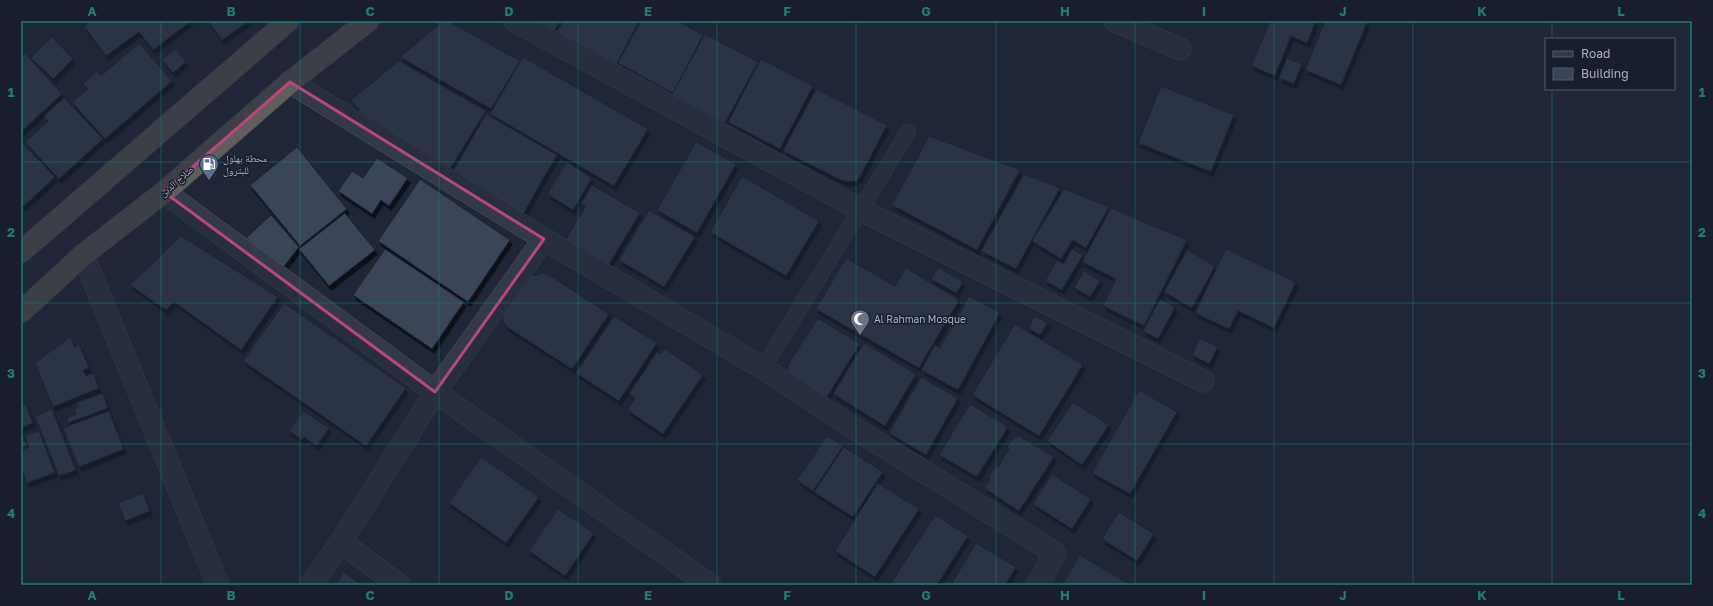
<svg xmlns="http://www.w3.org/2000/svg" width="1713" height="606" viewBox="0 0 1713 606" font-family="'Golos Text','Noto Naskh Arabic',sans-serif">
  <defs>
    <filter id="shadow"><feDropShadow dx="2.5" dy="4.5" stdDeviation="0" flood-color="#0009"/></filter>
  </defs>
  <rect width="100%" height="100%" fill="#1f2638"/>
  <path fill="#3a4458" stroke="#1a202f" filter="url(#shadow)" d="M91 21H191L153 50 139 32 106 56 84 26Z
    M208 21H249L222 40Z
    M443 21H448L520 61 491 109 400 57Z
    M535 21H560L554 31Z
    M563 21H639L616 65 556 33Z
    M641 21H678L703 35 673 93 618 63Z
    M1270 21H1316L1307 43 1291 36 1275 76 1251 66Z
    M1325 21H1361L1367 23 1341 85 1305 70Z
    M705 34 758 62 725 123 672 95Z
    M52 37 73 59 53 79 31 58Z
    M139 43 172 81 105 139 72 102 88 89 83 84 97 71 101 76Z
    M175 49 186 62 173 73 162 60Z
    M25 53 62 94 21 132V57Z
    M523 57 648 129 614 186 490 114Z
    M1287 58 1302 64 1294 84 1279 78Z
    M761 59 813 86 780 149 728 122Z
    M399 61 486 111 449 170 368 121 351 100Z
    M1161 86 1234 115 1211 172 1138 143Z
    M816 89 887 125 860 177 856 181 846 182 841 180 783 151Z
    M64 98 103 139 59 179 25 142 48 121 44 116Z
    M486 114 557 155 523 214 452 173Z
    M929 136 1020 170 977 250 892 205Z
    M21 142 55 177 23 207 21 205Z
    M696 142 736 164 697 233 657 210Z
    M297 147 347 209 300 246 250 185Z
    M377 158 408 178 389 206 381 200 372 214 338 191 352 171 363 178Z
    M567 162 592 178 573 210 547 194Z
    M1024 174 1060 188 1016 269 981 251Z
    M742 176 819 221 786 276 710 232Z
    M420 179 510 240 468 302 378 241Z
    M592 185 640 213 606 269 563 244 586 206 581 203Z
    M1064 189 1109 207 1086 248 1073 240 1061 259 1032 241Z
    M1111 208 1187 240 1144 326 1103 306 1116 279 1082 262Z
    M649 210 695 237 664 287 619 260Z
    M345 213 375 250 329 286 299 249Z
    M271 215 299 247 282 269 246 238Z
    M181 236 278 297 241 350 174 302 166 310 130 285Z
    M385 249 464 302 432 349 353 295Z
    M1072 249 1083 255 1062 290 1045 281 1057 260 1063 264Z
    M1226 249 1296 282 1274 328 1238 311 1229 329 1195 313Z
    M1187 250 1215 266 1192 308 1164 292Z
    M846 258 895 286 906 268 959 300 919 368 816 309Z
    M938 267 963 282 956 293 931 279Z
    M1084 271 1100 281 1090 297 1074 288Z
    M543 273 549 275 609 314 572 369 507 327 503 321V315L526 280 531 276Z
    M969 296 1000 313 958 390 921 370 935 345 940 348Z
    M1160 299 1175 307 1158 339 1143 331Z
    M284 303 406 388 366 446 243 361Z
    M614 316 657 343 619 401 576 373Z
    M1035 316 1048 323 1040 335 1028 328Z
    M818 318 860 344 825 400 787 372 789 363Z
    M1015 324 1083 365 1039 436 972 395Z
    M70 337 75 347 79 344 89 368 83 370 86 376 93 373 99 388 53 407 35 363Z
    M1200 338 1218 347 1209 364 1192 355Z
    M864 343 916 374 885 426 833 394Z
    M664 348 703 375 663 434 627 410 635 398 629 394 657 352 661 354Z
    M921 377 958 398 926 455 889 433Z
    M1139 390 1177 412 1130 494 1092 473Z
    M103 393 108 408 68 423 66 418 76 414 74 409 78 407 76 403Z
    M1073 402 1109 425 1082 465 1047 441Z
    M26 404 33 423 21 428V406Z
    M970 404 1008 427 977 477 939 455Z
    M52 409 76 470 59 476 35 416Z
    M109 411 124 449 79 467 63 428Z
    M303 411 329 428 317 446 304 437 302 440 289 431Z
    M21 430 27 446 21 448Z
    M39 431 55 473 27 483 21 467V450L29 447 25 436Z
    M1018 435 1054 457 1019 511 984 488 990 479 988 478 996 465 998 467 1009 449 1007 448 1014 437 1016 438Z
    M827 436 843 446 813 491 797 480Z
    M844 447 883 472 853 517 814 492Z
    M481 457 539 497 506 543 449 503Z
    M1052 474 1091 499 1072 529 1033 504Z
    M878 483 919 509 875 577 835 551Z
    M143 493 150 511 125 521 118 503Z
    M558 509 594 533 565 576 529 551Z
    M1119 512 1154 534 1137 561 1102 539Z
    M935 515 968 536 937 585H890Z
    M976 543 1016 567 1005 585H951Z
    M1080 555 1130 585H1062Z
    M343 572 362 585H336Z"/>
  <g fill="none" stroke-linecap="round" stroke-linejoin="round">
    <g stroke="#4d5363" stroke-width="16">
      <path id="service" d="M763 368 908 132"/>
    </g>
    <g stroke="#4d5363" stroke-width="23">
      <path id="minor" d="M515 21 859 209 1203 381
        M1115 21 1180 49
        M290 82 544 239 763 368 849 425 1055 553 1037 585
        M164 192 435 392 710 585
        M83 255 218 585
        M341 542 399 585
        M311 585 341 542 435 392 544 239"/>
    </g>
    <g stroke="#3a4050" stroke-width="23">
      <path id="trunk" d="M21 252 288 21
        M21 312 83 255 164 192 290 82 368 21"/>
    </g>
    <use href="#service" stroke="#323948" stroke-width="15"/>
    <use href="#minor" stroke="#323948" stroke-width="22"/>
    <use href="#trunk" stroke="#605e5c" stroke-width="22"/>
  </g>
  <path d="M0 0H1713V606H0ZM290 82 544 239 435 392 164 192Z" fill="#1f2638" fill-opacity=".55" fill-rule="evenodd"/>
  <path fill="none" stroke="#bb467b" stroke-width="3" stroke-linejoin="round" d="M290 82 544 239 435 392 164 192Z"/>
  <path fill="none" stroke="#1f7c77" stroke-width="1" stroke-opacity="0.55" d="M161 21V585M300 21V585M439 21V585M578 21V585M717 21V585M856 21V585M996 21V585M1135 21V585M1274 21V585M1413 21V585M1552 21V39M1552 89V585M21 162H1692M21 303H1692M21 444H1692"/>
  <defs>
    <g id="fuel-pin" transform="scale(1)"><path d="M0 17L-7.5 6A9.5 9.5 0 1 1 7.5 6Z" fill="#5c6f8a" stroke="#181e2d"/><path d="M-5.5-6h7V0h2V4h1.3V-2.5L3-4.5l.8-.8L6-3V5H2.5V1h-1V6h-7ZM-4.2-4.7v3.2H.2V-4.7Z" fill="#fff"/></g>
    <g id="mosque-pin" transform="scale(1)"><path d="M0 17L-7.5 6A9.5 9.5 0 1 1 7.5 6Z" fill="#6b7280" stroke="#181e2d"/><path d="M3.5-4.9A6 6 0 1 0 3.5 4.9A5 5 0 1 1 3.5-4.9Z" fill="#fff"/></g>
  </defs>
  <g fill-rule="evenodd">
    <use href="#fuel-pin" x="209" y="164"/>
    <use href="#mosque-pin" x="860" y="319"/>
  </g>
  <g text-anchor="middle" stroke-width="3" stroke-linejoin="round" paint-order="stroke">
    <g font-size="10" fill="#acb3c5" stroke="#181e2d" text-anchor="start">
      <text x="223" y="162">محطة بهلول<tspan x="223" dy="12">للبترول</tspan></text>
      <text x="874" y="323">Al Rahman Mosque</text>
    </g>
    <g font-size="10" fill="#acb3c5" stroke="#181e2d">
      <text transform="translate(176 181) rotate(-41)" y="4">صلاح الدين</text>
    </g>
  </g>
  <rect width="1713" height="606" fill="none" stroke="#181e2d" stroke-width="44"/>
  <rect x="1545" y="38" width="130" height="52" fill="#181e2d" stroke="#535a6a"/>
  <rect x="1553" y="51" width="20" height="6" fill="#323948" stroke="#535a6a"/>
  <text x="1581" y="58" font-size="12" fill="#acb3c5">Road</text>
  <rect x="1553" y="68" width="20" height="12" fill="#3a4458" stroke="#535a6a"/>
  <text x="1581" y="78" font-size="12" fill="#acb3c5">Building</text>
  <rect x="22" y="22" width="1669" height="562" fill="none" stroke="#1f7c77" stroke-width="1.5"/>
  <g font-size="13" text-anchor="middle" font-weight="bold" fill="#1f7c77">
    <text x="92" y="16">A</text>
    <text x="231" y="16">B</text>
    <text x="370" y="16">C</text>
    <text x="509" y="16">D</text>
    <text x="648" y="16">E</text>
    <text x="787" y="16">F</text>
    <text x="926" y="16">G</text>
    <text x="1065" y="16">H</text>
    <text x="1204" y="16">I</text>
    <text x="1343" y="16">J</text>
    <text x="1482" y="16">K</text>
    <text x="1621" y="16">L</text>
    <text x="11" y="97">1</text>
    <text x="1702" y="97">1</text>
    <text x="11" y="237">2</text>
    <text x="1702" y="237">2</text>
    <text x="11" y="378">3</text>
    <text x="1702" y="378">3</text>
    <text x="11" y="518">4</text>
    <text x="1702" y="518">4</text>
    <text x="92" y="600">A</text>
    <text x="231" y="600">B</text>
    <text x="370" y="600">C</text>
    <text x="509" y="600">D</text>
    <text x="648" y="600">E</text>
    <text x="787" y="600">F</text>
    <text x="926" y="600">G</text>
    <text x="1065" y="600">H</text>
    <text x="1204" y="600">I</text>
    <text x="1343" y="600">J</text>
    <text x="1482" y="600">K</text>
    <text x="1621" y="600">L</text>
  </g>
</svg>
